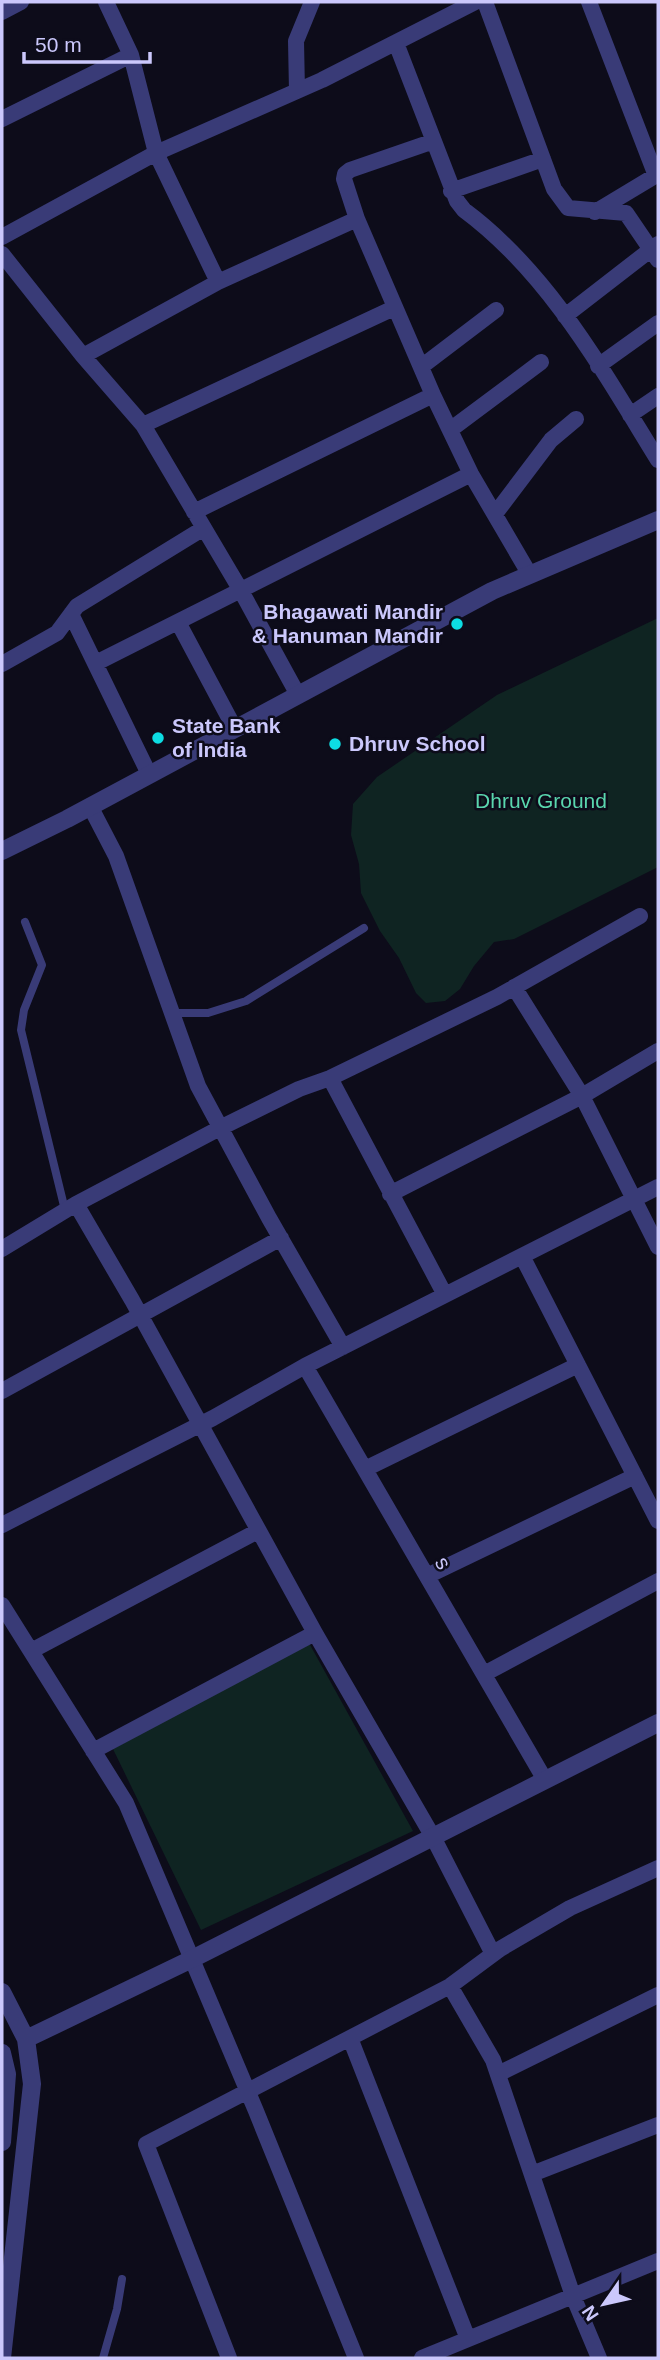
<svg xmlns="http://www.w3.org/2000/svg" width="660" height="2360" viewBox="0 0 660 2360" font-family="Helvetica,sans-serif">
  <rect width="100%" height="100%" fill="#0d0c1a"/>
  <path fill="#0f2422" d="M658 618V867L514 939 494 942 474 966 460 989 445 1001 426 1003 416 993 399 958 380 931 361 893 359 864 351 835 353 804 377 777 497 695Z
    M309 1643 413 1831 201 1930 113 1749Z"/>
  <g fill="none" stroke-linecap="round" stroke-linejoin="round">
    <path stroke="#393b77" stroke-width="8" d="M25 922 42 965 24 1010 21 1030 65 1210
      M172 1013H208L246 1001 364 928
      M103 2358 117 2309 122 2279"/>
    <path stroke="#393b77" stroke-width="16" d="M106 2 131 55 156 153 218 282
      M485 2 554 189 568 208 626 213 658 260
      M589 2 656 176
      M2 12 21 2
      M396 43 457 201 464 210C549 273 603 371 658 460
      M297 91 296 41 312 2
      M2 119 131 55
      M434 141 350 170 345 174 344 179 357 219 433 395 471 474 530 575
      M451 191 543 159
      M595 212 658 174
      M2 237 156 153 322 80 475 2
      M2 254 83 356 218 282 357 219
      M565 316 658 244
      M83 356 143 425 240 589 298 695
      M598 366 658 323
      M421 367 496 310
      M630 415 658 396
      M143 425 394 308
      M450 430 541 362
      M194 512 433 395
      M495 514 551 440 576 419
      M71 614 149 774
      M178 622 235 729
      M96 663 471 474
      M2 664 57 633 77 606 204 528
      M90 806 116 856 198 1086 269 1218 343 1347
      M514 987 582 1096 658 1247
      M330 1078 445 1295
      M390 1194 582 1096 658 1051
      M76 1204 220 1128 299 1089 330 1078 497 997 640 916
      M2 1249 76 1204 132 1300 315 1633 433 1837 493 1954
      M522 1256 658 1521
      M305 1366 545 1780
      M2 1391 281 1238
      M365 1469 578 1365
      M2 1525 213 1418 305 1366 658 1187
      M427 1576 635 1476
      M2 1605 126 1803 256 2111 356 2358
      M31 1651 258 1531
      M484 1674 658 1581
      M93 1751 315 1633
      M450 1986 493 2060 573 2296 599 2358
      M350 2038 468 2339
      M498 2074 658 1995
      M532 2174 658 2125
      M229 2358 146 2144 450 1986 500 1949 570 1908 658 1868
      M422 2358 658 2261"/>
    <path stroke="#393b77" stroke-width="18" d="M2 851 67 819 492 591 658 520
      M2 1992 26 2039 32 2084 2 2358
      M26 2039 192 1959 658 1723
      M2 2053 7 2074 2 2142"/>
  </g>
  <g fill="#0ddde3" stroke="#0d0c1a" stroke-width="2.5">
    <circle cx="457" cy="624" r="7"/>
    <circle cx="158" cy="738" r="7"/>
    <circle cx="335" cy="744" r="7"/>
  </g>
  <g text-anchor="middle" stroke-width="5" stroke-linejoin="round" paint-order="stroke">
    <g font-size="21" font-weight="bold" fill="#cbc8fc" stroke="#0d0c1a" text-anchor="start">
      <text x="443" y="619" text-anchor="end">Bhagawati Mandir<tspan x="443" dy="24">&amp; Hanuman Mandir</tspan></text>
      <text x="172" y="733">State Bank<tspan x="172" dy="24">of India</tspan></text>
      <text x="349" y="751">Dhruv School</text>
    </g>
    <g font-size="21" fill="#5ad6ae" stroke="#0d0c1a">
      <text x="541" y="808">Dhruv Ground</text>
    </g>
    <g font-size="21" fill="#cbc8fc" stroke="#0d0c1a">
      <text transform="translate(443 1563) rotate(60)" y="7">s</text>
    </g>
  </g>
  <rect width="660" height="2360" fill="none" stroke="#cbc8fc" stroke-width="7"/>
  <g transform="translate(604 2304) rotate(236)" stroke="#0d0c1a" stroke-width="5" paint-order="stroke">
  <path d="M0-5L12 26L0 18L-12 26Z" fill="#cbc8fc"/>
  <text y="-10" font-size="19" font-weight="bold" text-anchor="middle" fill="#cbc8fc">N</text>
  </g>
  <path d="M24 52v10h126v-10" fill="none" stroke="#cbc8fc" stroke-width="3.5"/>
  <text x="35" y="52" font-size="21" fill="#cbc8fc" stroke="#0d0c1a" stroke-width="5" paint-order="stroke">50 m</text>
</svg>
